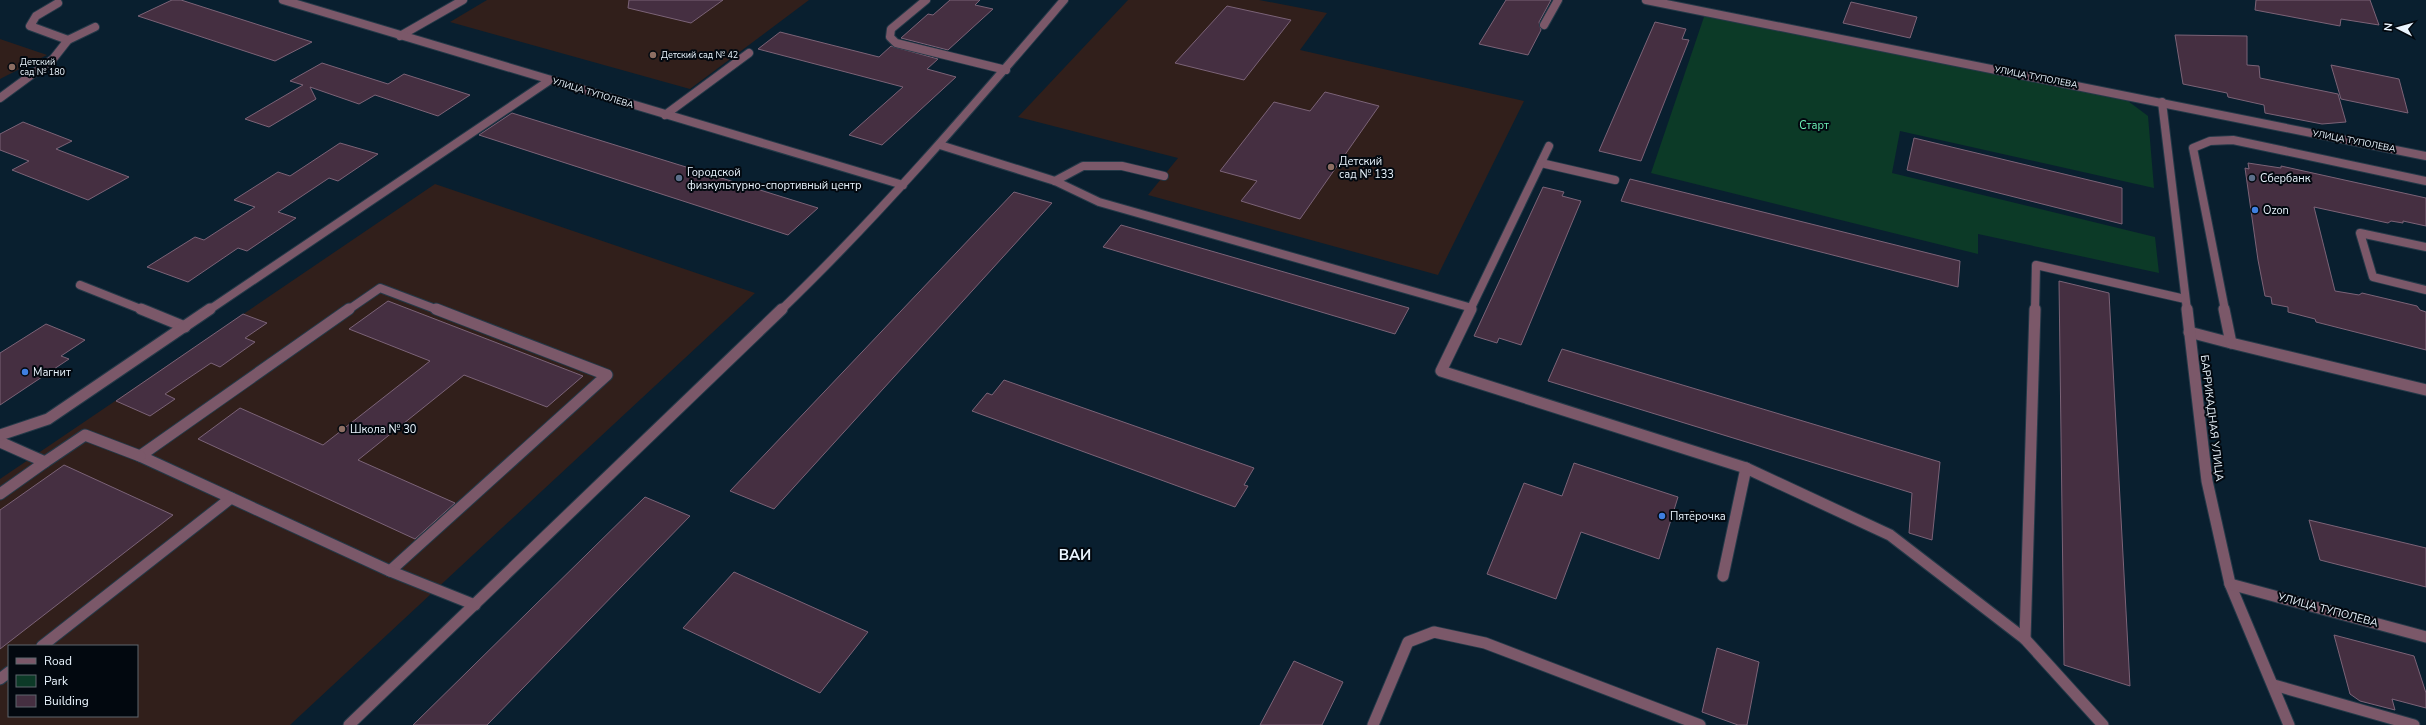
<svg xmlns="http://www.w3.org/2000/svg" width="2426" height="725" font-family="'Nunito Sans',sans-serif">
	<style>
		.education { fill: #311f1b; fill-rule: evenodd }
		.green { fill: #0c3a27 }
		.building { fill: #452f41; stroke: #7b6377 }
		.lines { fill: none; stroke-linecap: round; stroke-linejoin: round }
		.service-far1-casing { stroke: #243948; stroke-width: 10 }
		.service-casing { stroke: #243948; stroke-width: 13 }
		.minor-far1-casing { stroke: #243948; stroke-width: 10 }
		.minor-casing { stroke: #243948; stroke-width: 13 }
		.service-far1 { stroke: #7b5869; stroke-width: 8 }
		.service { stroke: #7b5869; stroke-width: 11 }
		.minor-far1 { stroke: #7b5869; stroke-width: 8 }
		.minor { stroke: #7b5869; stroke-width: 11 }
		.education-dot { fill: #8d6e63; stroke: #02080f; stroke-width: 1.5 }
		.service-dot { fill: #5c6f8a; stroke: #02080f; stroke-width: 1.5 }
		.shop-dot { fill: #3f7fe0; stroke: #02080f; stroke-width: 1.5 }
		.labels { text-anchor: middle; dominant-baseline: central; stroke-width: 4; stroke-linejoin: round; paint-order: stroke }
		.far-poi-label { font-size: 9px; fill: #eaf5fe; stroke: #02080f; text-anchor: start }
		.far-street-label { font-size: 9px; fill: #eaf5fe; stroke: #02080f }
		.park-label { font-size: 11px; fill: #6ef4b9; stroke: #02080f }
		.poi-label { font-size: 11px; fill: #eaf5fe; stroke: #02080f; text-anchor: start }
		.street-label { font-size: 11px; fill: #eaf5fe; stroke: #02080f }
		.district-label { font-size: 15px; font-weight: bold; fill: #eaf5fe; stroke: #02080f }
	</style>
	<rect width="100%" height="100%" fill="#091f2f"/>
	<g class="education">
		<polygon points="487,0 809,0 690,89 450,22"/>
		<polygon points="1128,0 1259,0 1327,13 1300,50 1524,101 1438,275 1148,195 1178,158 1018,117"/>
		<polygon points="0,39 47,55 0,79"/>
		<path d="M435 184 755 293 290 725H0V479ZM9 646H137V716H9Z"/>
	</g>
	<polygon class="green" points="1705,14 2128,101 2148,116 2154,188 1900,131 1892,173 2155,237 2159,273 1978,234 1978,254 1651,173"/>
	<g class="building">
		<polygon points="172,0 181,0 312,42 275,61 138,16"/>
		<polygon points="629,0 723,0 691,23 628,8"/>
		<polygon points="950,0 980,0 975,5 993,9 948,50 901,38 928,14 933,15"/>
		<polygon points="1506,0 1551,0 1539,22 1541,30 1528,55 1479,44"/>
		<polygon points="2256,0 2370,0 2379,25 2341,19 2340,26 2255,10"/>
		<polygon points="1851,2 1917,17 1910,38 1843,23"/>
		<polygon points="1227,6 1291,20 1244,80 1175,63"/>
		<polygon points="1655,22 1686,29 1682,39 1689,40 1641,161 1599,151"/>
		<polygon points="780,32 879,57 891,46 938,59 927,69 956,77 882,145 849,135 903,87 758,49"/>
		<polygon points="2175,35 2247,36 2247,65 2259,66 2260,78 2338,94 2346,122 2322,124 2265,113 2264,105 2228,97 2227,93 2183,84"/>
		<polygon points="322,63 388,84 404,74 470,95 438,116 375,95 359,104 310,87 316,99 269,127 245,119 303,85 290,81"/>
		<polygon points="2331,65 2399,79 2408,113 2341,99"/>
		<polygon points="1325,92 1379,106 1300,219 1241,201 1257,181 1220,171 1274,102 1310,111"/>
		<polygon points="512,113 818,208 788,235 479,135"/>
		<polygon points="23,122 72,141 56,149 129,177 88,200 12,170 29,161 0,150 0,134"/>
		<polygon points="1914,138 2122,188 2122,224 1907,170"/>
		<polygon points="340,143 378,154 338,181 329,178 278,212 296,218 247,251 238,248 188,282 147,267 195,237 204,240 255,207 234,200 278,172 290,176"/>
		<polygon points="2248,163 2281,168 2281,166 2426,198 2426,226 2403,221 2403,223 2391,221 2388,223 2314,207 2335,291 2359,295 2362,293 2417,306 2420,310 2426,312 2426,350 2316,322 2315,319 2288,312 2288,307 2272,304 2271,297 2265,296 2258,260 2245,168 2249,169"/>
		<polygon points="1630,179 1960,261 1958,287 1621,201"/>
		<polygon points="1543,187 1564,192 1562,196 1581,201 1521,345 1499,338 1497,343 1474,336"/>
		<polygon points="1014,192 1052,203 774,509 730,491"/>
		<polygon points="1121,225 1409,308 1395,334 1103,247"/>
		<polygon points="2059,281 2109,293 2130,686 2064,665"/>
		<polygon points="388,301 583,376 547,407 464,375 358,460 455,503 415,539 198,439 240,408 323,445 430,361 349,329"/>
		<polygon points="243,314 267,323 245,338 255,342 220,367 211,363 165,394 175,399 150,416 116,401"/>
		<polygon points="46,324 85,340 61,356 69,359 0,405 0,353"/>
		<polygon points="1562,349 1940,462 1932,540 1909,533 1912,493 1548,381"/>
		<polygon points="1004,380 1254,468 1244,485 1248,486 1235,507 972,411 987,393 992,395"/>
		<polygon points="1574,463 1678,497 1659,559 1581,532 1556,599 1487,574 1524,483 1562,496"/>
		<polygon points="64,465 173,515 0,649 0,510"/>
		<polygon points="645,497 690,516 487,725 413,725"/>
		<polygon points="2309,520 2426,548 2426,587 2320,560"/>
		<polygon points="734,572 868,632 820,693 683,628"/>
		<polygon points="2334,635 2414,656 2426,693 2426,708 2392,699 2395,710 2360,701 2350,694"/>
		<polygon points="1717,648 1759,662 1747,725 1738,725 1702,712"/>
		<polygon points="1294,661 1343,682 1322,725 1260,725"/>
	</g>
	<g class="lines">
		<g class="service-far1-casing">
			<g id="service-far1">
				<polyline points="926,0 891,29 890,37 896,43 1006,70"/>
				<polyline points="58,3 36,16 30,26 68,40 95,27"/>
				<polyline points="1544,25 1558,0"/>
				<polyline points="400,36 463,0"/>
				<polyline points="0,98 53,59 68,40"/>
				<polyline points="665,115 749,53"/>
				<polyline points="940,145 1055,181 1099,202 1472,308"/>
				<polyline points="1541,163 1615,180"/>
				<polyline points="1055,181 1083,166 1122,166 1164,176"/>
				<polyline points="2426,247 2360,233 2373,277 2426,290"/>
				<polyline points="80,285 143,310"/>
				<polyline points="348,310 380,288 438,310"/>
				<polyline points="1470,310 1549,146"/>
				<polyline points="2035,310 2036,265 2185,299"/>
				<polyline points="2225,310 2193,148 2210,141 2233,140 2426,181"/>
			</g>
		</g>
		<g class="service-casing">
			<g id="service">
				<polyline points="141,309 185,327"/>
				<polyline points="349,309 140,456 390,571 607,375 436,309"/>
				<polyline points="1471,309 1441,371 1746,468 1890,535 2025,639 2103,725"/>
				<polyline points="2189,332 2231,343 2224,309"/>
				<polyline points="2231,343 2426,390"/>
				<polyline points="0,442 45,462 85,435 140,456"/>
				<polyline points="0,494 45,462"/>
				<polyline points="390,571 475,605"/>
				<polyline points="1723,576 1746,468"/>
				<polyline points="2025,639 2035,309"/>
				<polyline points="42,646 231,498"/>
				<polyline points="0,679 9,672"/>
				<polyline points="2274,685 2414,725"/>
				<polyline points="1373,725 1408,642 1434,632 1485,643 1700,725"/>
			</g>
		</g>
		<g class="minor-far1-casing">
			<g id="minor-far1">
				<polyline points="283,0 903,185"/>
				<polyline points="1646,0 2426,156"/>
				<polyline points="2162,102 2187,310"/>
				<polyline points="209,310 550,80"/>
				<path d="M781 310C882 213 973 106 1064 0"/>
			</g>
		</g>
		<g class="minor-casing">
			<g id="minor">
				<polyline points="2187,309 2207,481 2230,584 2289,725"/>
				<polyline points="0,435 48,419 210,309"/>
				<polyline points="2230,584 2426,637"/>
				<polyline points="349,725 782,309"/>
			</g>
		</g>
		<use href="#service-far1" class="service-far1"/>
		<use href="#service" class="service"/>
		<use href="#minor-far1" class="minor-far1"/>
		<use href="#minor" class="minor"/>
	</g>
	<g class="education-dot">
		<circle cx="653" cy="55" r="4"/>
		<circle cx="12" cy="67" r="4"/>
		<circle cx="1331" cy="167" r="4"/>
		<circle cx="342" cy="429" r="4"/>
	</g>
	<g class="service-dot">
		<circle cx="679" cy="178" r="4"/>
		<circle cx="2252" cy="178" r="4"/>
	</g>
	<g class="shop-dot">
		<circle cx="2255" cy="210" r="4"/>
		<circle cx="25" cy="372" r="4"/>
		<circle cx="1662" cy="516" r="4"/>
	</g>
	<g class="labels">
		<g class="far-poi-label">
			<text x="661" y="55">Детский сад № 42</text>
			<text x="20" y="62">Детский<tspan x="20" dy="10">сад № 180</tspan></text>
		</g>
		<g class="far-street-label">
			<text transform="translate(2036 77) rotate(11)">УЛИЦА ТУПОЛЕВА</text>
			<text transform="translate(593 93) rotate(17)">УЛИЦА ТУПОЛЕВА</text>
			<text transform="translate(2354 141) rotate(11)">УЛИЦА ТУПОЛЕВА</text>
		</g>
		<g class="park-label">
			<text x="1814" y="125">Старт</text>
		</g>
		<g class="poi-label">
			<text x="1339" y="161">Детский<tspan x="1339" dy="13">сад № 133</tspan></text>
			<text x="687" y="172">Городской<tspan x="687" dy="13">физкультурно-спортивный центр</tspan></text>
			<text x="2260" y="178">Сбербанк</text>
			<text x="2263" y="210">Ozon</text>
			<text x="33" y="372">Магнит</text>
			<text x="350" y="429">Школа № 30</text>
			<text x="1670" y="516">Пятёрочка</text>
		</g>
		<g class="street-label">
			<text transform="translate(2212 418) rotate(83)">БАРРИКАДНАЯ УЛИЦА</text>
			<text transform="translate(2328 610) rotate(15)">УЛИЦА ТУПОЛЕВА</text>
		</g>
		<g class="district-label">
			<text x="1075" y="555">ВАИ</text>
		</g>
	</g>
	<rect x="8" y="645" width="130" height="72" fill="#02080f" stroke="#5f676f"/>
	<rect x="16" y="658" width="20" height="6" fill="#7b5869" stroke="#5f676f"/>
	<text x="44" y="665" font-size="12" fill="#eaf5fe">Road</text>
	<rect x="16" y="675" width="20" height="12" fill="#0c3a27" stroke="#5f676f"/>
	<text x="44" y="685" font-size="12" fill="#eaf5fe">Park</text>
	<rect x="16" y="695" width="20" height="12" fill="#452f41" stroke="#5f676f"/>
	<text x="44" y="705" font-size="12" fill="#eaf5fe">Building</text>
	<g transform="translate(2398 28) rotate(276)" stroke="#02080f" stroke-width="3" paint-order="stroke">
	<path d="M0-3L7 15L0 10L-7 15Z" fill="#eaf5fe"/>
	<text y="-6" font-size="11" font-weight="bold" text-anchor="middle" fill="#eaf5fe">N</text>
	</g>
</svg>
